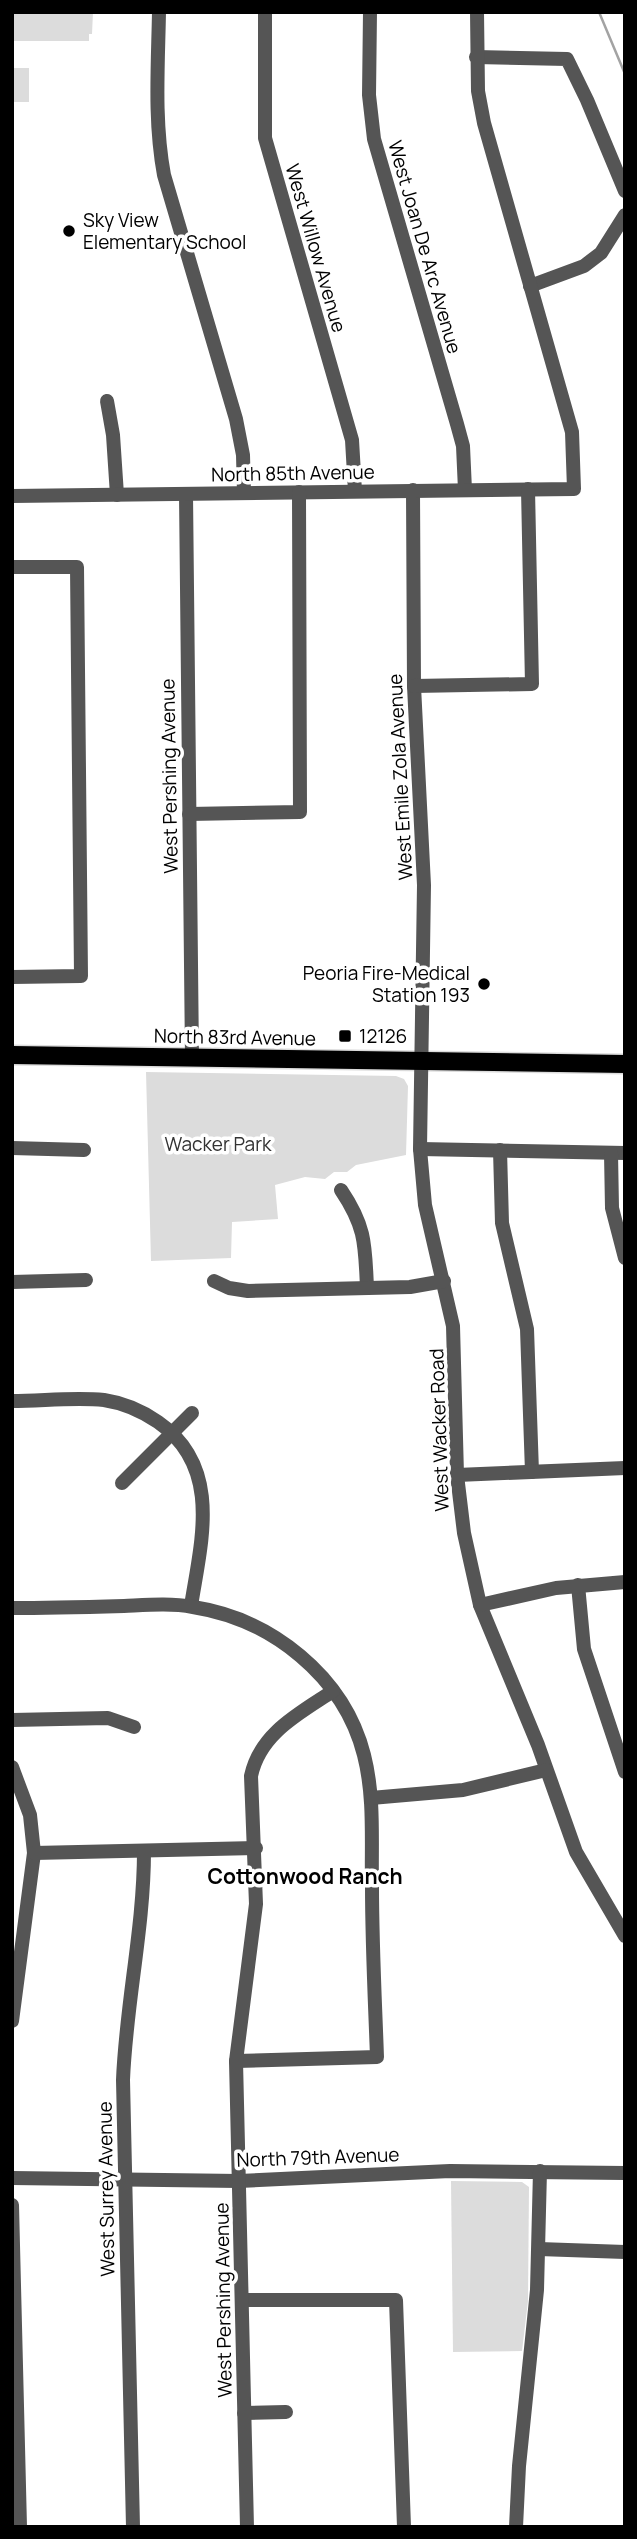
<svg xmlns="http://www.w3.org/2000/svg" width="637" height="2539" font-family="Manrope,sans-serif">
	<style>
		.park { fill: #dcdcdc }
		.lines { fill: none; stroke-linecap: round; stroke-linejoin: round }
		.stream { stroke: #a3a3a3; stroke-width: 2.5 }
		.major-casing { stroke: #dbdbdb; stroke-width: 21 }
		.minor { stroke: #555; stroke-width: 14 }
		.major { stroke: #000; stroke-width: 18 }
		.poi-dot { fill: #000; stroke: #fff; stroke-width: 2.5 }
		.labels { text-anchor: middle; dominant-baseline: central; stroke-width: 7; stroke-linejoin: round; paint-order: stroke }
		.poi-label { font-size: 19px; fill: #000; stroke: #fff; text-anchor: start }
		.street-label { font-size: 19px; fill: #000; stroke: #fff }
		.park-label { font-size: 19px; fill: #333; stroke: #fff }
		.neighbourhood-label { font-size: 21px; font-weight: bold; fill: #000; stroke: #fff }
	</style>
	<rect width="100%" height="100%" fill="#fff"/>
	<g class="park">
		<polygon points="12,12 93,12 92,34 89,34 89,41 12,41"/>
		<rect x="12" y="68" width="17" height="34"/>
		<polygon points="146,1072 396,1076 404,1079 408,1086 406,1155 356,1165 347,1172 334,1172 325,1179 305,1177 275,1185 278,1219 232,1222 231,1258 151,1261"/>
		<polygon points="451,2181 522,2182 529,2187 528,2301 522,2351 453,2352"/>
	</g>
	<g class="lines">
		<polyline class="stream" points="599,12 625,74"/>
		<g class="major-casing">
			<polyline id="major" points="12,1055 625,1064"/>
		</g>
		<g class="minor">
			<path d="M159 12C158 67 154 121 164 175L236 419 243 455 244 493"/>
			<polyline points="265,12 265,138 352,440 355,491"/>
			<polyline points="370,12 369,95 374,139 457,424 463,446 465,490"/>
			<polyline points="476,57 567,59 587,100 625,191"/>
			<polyline points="530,286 584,266 601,253 625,215"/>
			<polyline points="107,401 113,435 117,495"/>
			<polyline points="413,490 414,686 424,885 420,1149 425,1205 453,1326 457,1475 464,1533 480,1605 538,1745 576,1852 625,1936"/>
			<polyline points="186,494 192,1058"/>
			<polyline points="12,496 574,489 572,432 484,123 478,91 477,12"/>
			<polyline points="12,567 77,567 81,976 12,977"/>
			<polyline points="414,686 532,684 528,489"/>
			<polyline points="189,814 300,812 299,492"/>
			<polyline points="12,1148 84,1150"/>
			<polyline points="420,1149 625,1153"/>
			<polyline points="500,1150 502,1223 527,1329 532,1472"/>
			<polyline points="611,1153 612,1208 625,1258"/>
			<path d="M341 1190C366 1227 365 1245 367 1288"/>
			<polyline points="214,1281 229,1288 248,1291 410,1287 444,1281"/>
			<polyline points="12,1282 86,1280"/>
			<path d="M12 1401C42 1401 74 1397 104 1400 124 1403 142 1411 158 1422 223 1467 201 1542 191 1606"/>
			<polyline points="457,1475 625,1468"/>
			<polyline points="122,1483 192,1413"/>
			<polyline points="578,1585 584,1649 625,1772"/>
			<polyline points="480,1605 556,1588 625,1582"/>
			<path d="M12 1608C49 1608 87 1607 124 1606 147 1605 170 1603 193 1607 271 1619 344 1676 364 1755 375 1798 371 1843 372 1887 372 1944 375 2001 377 2057L236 2061"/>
			<polyline points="12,1720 108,1718 134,1727"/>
			<polyline points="12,1767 30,1815 34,1853 12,2021"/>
			<polyline points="371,1798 463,1790 546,1770"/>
			<polyline points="34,1853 256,1848"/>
			<polyline points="12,2178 239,2181 450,2171 625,2173"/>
			<polyline points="12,2205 20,2527"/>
			<polyline points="539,2249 625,2252"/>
			<polyline points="242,2300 396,2300 404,2527"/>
			<polyline points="244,2413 286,2412"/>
			<path d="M133 2527 123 2080C126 2003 144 1928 144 1851"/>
			<path d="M247 2527 236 2061 256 1904 251 1776C260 1733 300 1713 333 1691"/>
			<polyline points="516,2527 519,2466 537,2290 540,2171"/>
		</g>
		<use href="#major" class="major"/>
	</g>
	<g class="poi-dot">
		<circle cx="69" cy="231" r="7"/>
		<circle cx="484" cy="984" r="7"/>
		<rect x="338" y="1029" width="14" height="14" rx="3.5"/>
	</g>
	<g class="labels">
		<g class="poi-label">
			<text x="83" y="220">Sky View<tspan x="83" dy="22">Elementary School</tspan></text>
			<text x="470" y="973" text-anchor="end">Peoria Fire-Medical<tspan x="470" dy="22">Station 193</tspan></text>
			<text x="359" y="1036">12126</text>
		</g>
		<g class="street-label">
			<text transform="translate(425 247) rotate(74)">West Joan De Arc Avenue</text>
			<text transform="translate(316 248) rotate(74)">West Willow Avenue</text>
			<text transform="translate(293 473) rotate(-1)">North 85th Avenue</text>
			<text transform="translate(169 776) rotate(-91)">West Pershing Avenue</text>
			<text transform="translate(400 777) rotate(-93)">West Emile Zola Avenue</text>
			<text transform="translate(235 1037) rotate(1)">North 83rd Avenue</text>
			<text transform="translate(439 1430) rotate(-92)">West Wacker Road</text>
			<text transform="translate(318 2157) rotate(-2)">North 79th Avenue</text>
			<text transform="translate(106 2189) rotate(-91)">West Surrey Avenue</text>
			<text transform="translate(223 2300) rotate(-91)">West Pershing Avenue</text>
		</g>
		<g class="park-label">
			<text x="218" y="1144">Wacker Park</text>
		</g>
		<g class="neighbourhood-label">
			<text x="305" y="1876">Cottonwood Ranch</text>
		</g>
	</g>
	<rect width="637" height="2539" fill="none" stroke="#000000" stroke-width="28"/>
</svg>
